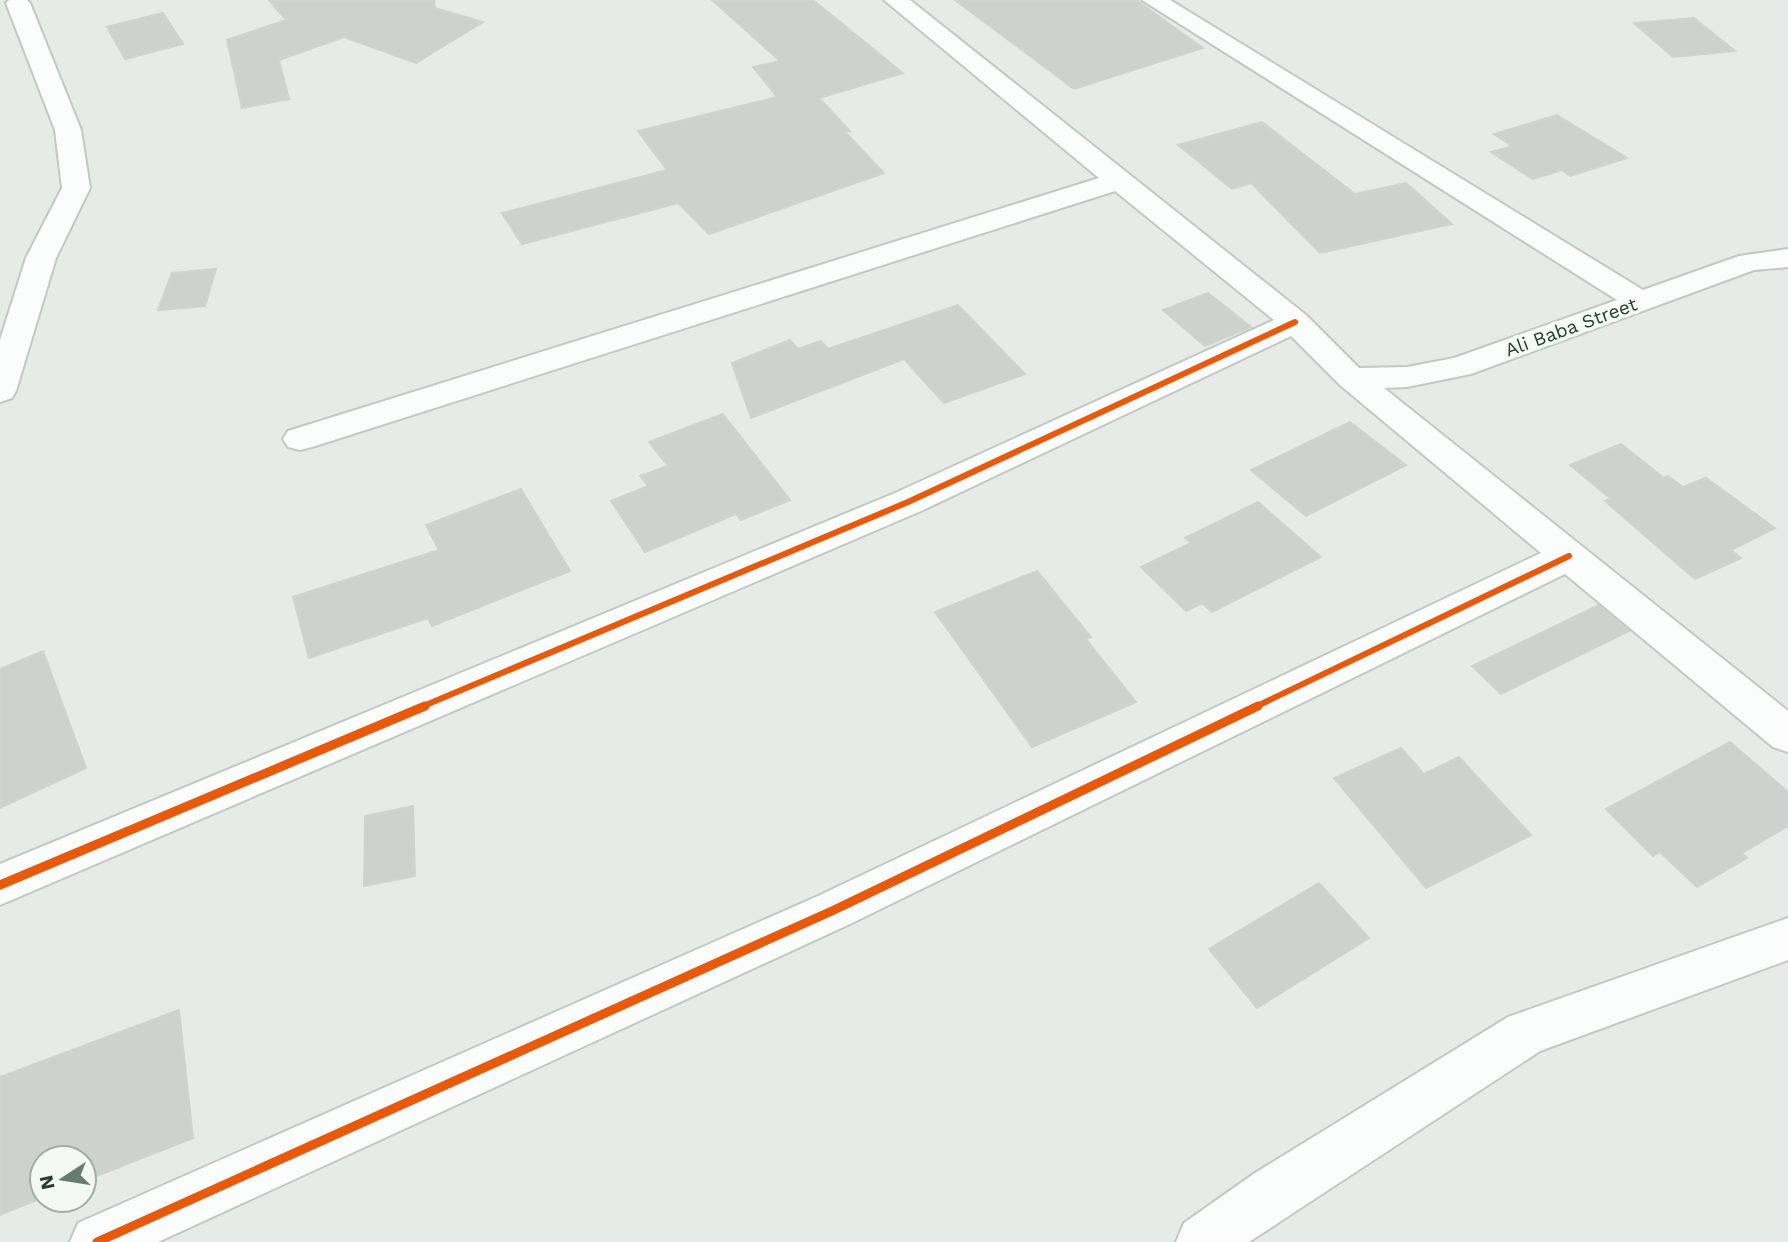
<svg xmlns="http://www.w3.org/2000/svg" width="1788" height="1242" font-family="'Work Sans',sans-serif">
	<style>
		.building { fill: #cdd2cf; stroke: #ced4d1; stroke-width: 2 }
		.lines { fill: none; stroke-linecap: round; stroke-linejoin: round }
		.minor-casing { stroke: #c3c8c5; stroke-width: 4 }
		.minor { fill: #fbfcfc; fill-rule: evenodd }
		.cycleway-far1-casing { stroke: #f4f9f6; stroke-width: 10 }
		.cycleway-casing { stroke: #f4f9f6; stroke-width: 13 }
		.cycleway-far1 { stroke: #e8590c; stroke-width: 6 }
		.cycleway { stroke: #e8590c; stroke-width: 9 }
		.labels { text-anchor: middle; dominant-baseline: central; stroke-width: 7; stroke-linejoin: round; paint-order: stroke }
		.street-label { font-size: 19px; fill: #243e34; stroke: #f4f9f6 }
	</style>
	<rect width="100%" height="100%" fill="#e6ebe8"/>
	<g class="building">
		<polygon points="269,0 434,0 435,8 483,22 416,63 344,37 279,60 289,99 242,108 227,40 286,20"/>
		<polygon points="712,0 813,0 903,73 819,98 850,131 845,132 884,173 709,234 678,203 522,244 502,213 667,170 638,131 777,97 753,67 780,61"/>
		<polygon points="955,0 1136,0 1203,48 1074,89"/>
		<polygon points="163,13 183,44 125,59 107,27"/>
		<polygon points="1694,18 1735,51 1673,57 1634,23"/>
		<polygon points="1557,115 1627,158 1570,176 1562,170 1533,179 1491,152 1512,146 1494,134"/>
		<polygon points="1262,122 1355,194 1406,183 1452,224 1320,253 1251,183 1232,189 1178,145"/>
		<polygon points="216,269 205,306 158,310 172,273"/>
		<polygon points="1208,293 1251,327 1205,346 1163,310"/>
		<polygon points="958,305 1025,374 944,403 904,359 751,418 732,363 790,340 798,349 821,341 828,349"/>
		<polygon points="723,414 790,500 741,520 736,514 645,552 611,501 648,486 640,476 668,466 649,442"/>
		<polygon points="1350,422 1406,465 1306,516 1251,470"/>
		<polygon points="1621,444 1664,478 1668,476 1683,487 1706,478 1775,528 1731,550 1741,558 1695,579 1605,501 1611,499 1570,465"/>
		<polygon points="521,489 570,571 432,626 428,618 309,658 293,597 439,550 426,525"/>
		<polygon points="1258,502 1321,557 1212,612 1202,603 1186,611 1141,567 1191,543 1185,538"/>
		<polygon points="1037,571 1091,637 1086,639 1136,702 1032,747 935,612"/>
		<polygon points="1599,605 1629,631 1501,694 1472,666"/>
		<polygon points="43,651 86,768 0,808 0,669"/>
		<polygon points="1730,742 1788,792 1788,826 1742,853 1747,858 1697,887 1660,852 1653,856 1606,809"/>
		<polygon points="1401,748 1424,774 1459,757 1531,835 1426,888 1334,778"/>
		<polygon points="413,806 415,876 364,886 365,816"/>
		<polygon points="1319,883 1369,938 1257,1008 1209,949"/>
		<polygon points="179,1010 193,1138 84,1181 84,1158 42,1158 42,1198 0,1215 0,1077"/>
	</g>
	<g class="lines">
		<g class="minor-casing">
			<g id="minor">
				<polygon points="9,0 27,0 30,3 81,130 90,188 56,258 16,391 12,398 0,402 0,340 26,258 62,188 55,130 6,3"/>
				<polygon points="884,0 910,0 1306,315 1359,368 1407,367 1454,358 1617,300 1142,0 1170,0 1643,290 1739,256 1788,249 1788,267 1754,270 1471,374 1407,387 1384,388 1788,711 1788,752 1773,747 1565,574 850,924 158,1242 70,1242 78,1223 818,896 1541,553 1340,385 1291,336 921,511 0,905 0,864 895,493 1274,320 1115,191 312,447 300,450 288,447 283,439 288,431 1099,178"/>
				<polygon points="1788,918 1788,960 1540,1051 1249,1242 1176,1242 1184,1223 1255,1173 1508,1017"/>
			</g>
		</g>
		<use href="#minor" class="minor"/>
		<g class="cycleway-far1-casing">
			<g id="cycleway-far1">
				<polyline points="421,707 908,502 1295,322"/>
				<polyline points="1255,707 1569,556"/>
			</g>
		</g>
		<g class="cycleway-casing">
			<g id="cycleway">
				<polyline points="0,885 425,706"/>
				<polyline points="97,1242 834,910 1258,706"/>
			</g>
		</g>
		<use href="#cycleway-far1" class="cycleway-far1"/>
		<use href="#cycleway" class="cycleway"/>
	</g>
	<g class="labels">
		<g class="street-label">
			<text transform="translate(1571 327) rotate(-20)">Ali Baba Street</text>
		</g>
	</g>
	<g transform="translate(63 1179) rotate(258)"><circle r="33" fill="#f4f9f6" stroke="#a1aea8" stroke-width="2"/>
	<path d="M0-5L12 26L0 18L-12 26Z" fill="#687b73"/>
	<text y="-10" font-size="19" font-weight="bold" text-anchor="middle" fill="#243e34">N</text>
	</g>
</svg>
